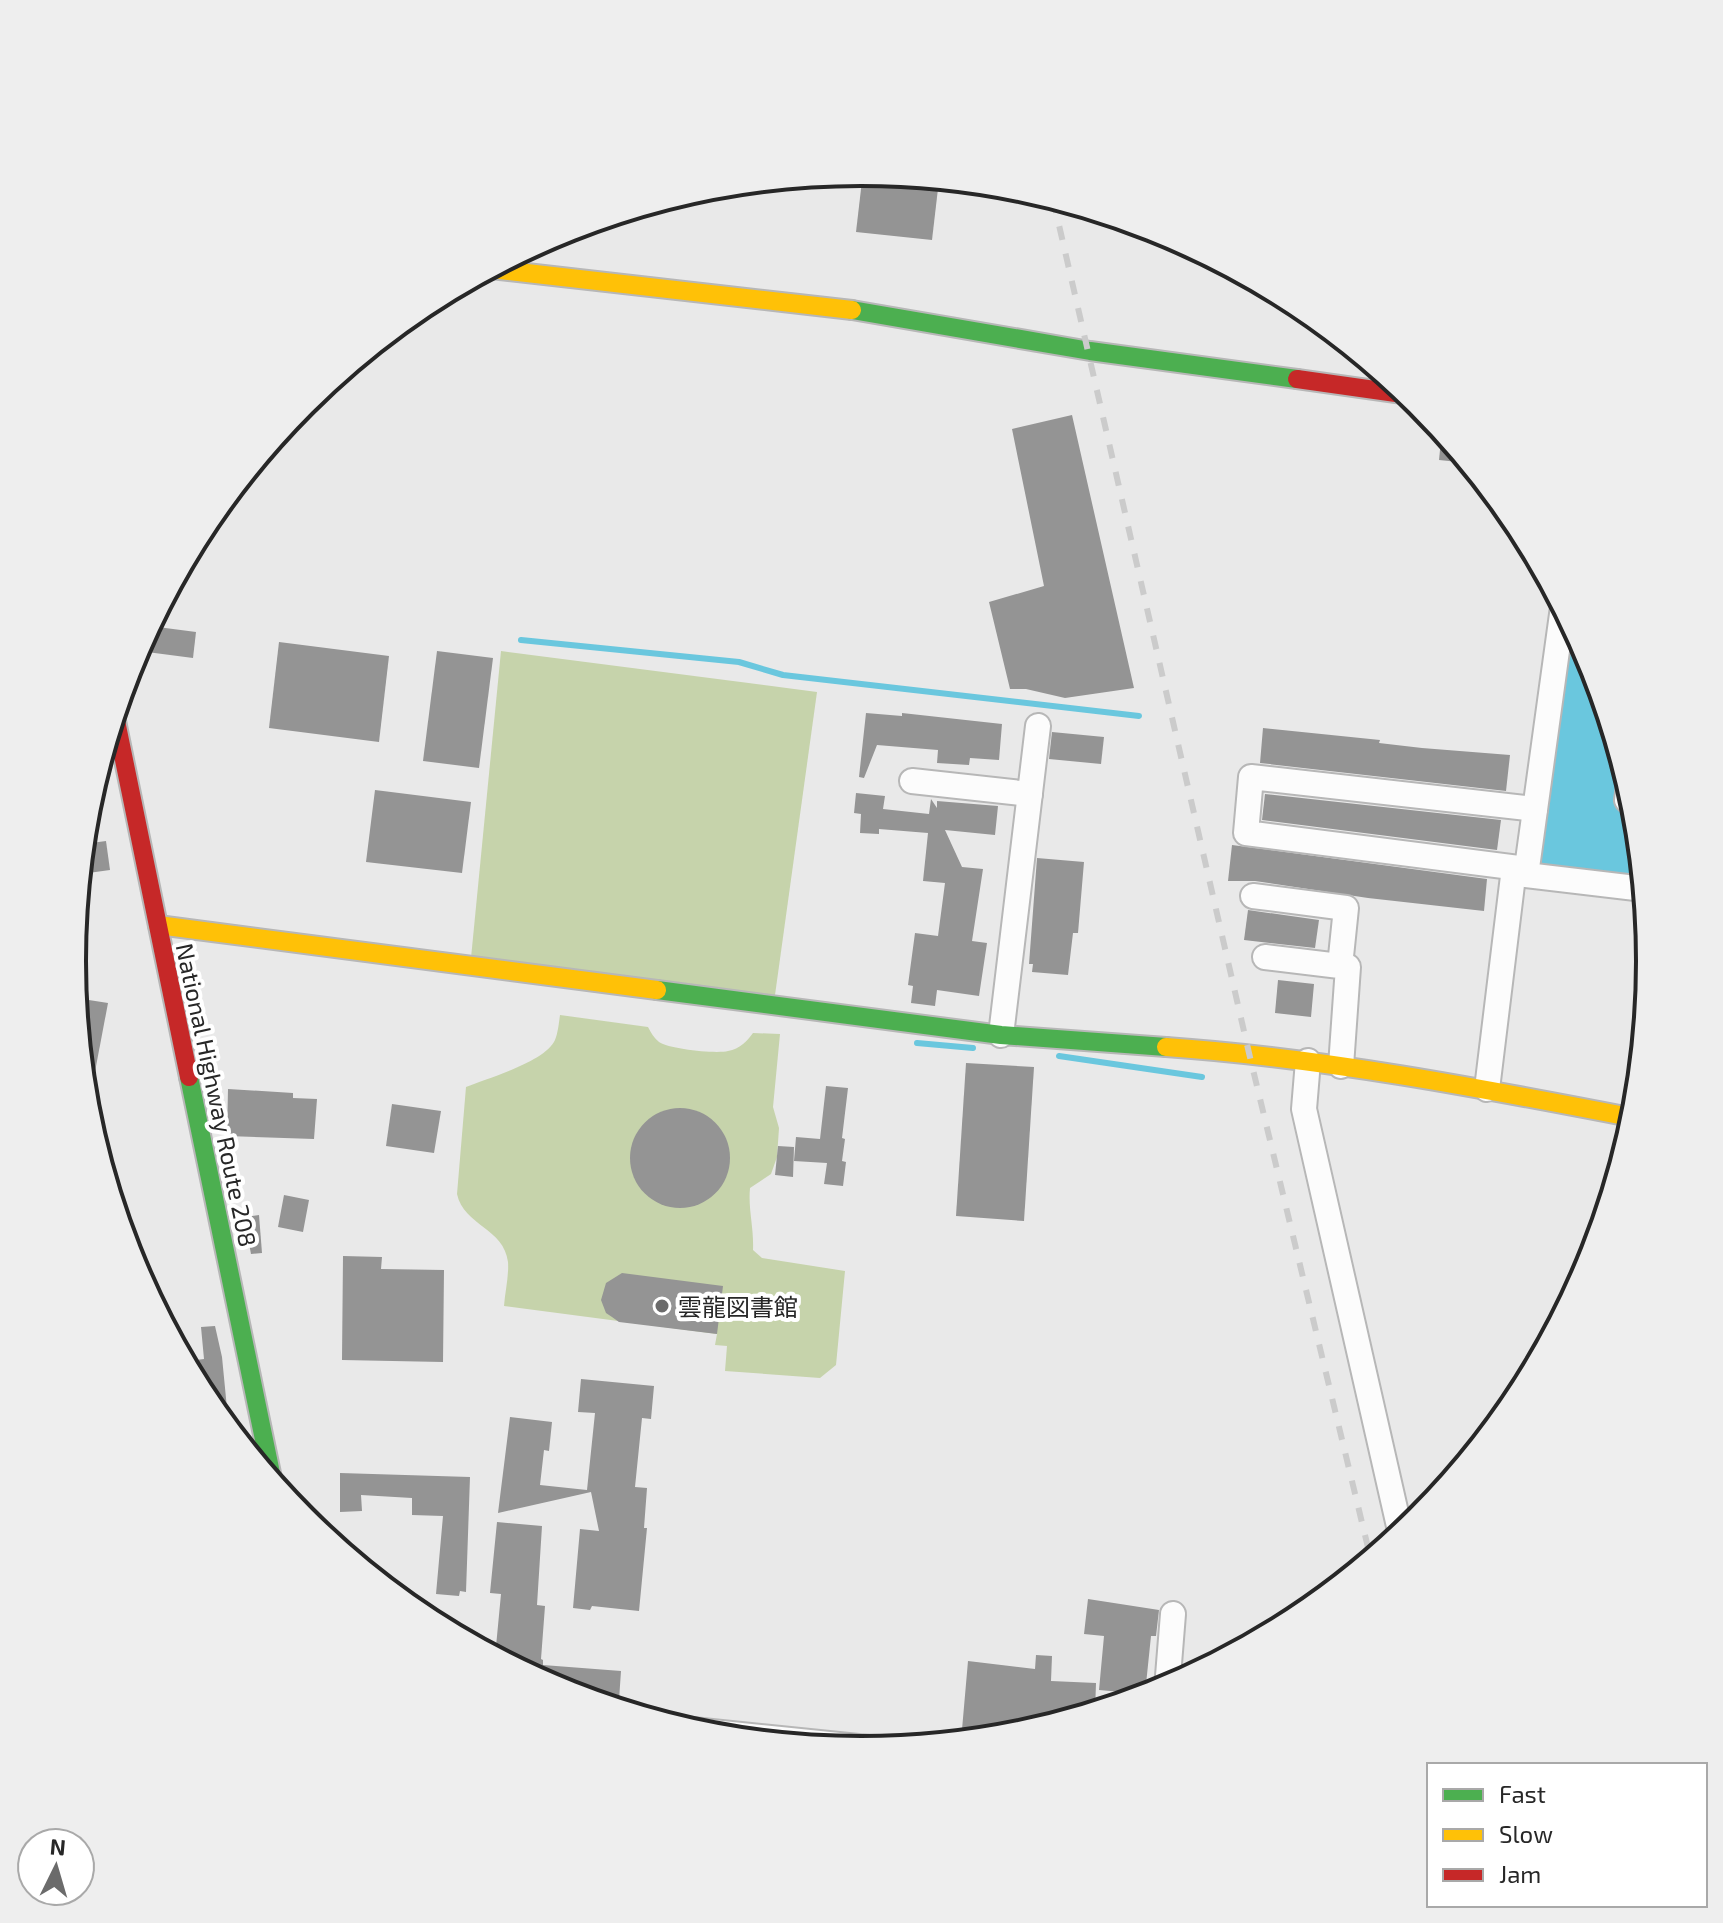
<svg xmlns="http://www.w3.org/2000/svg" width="1723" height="1923" font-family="'Exo 2','Noto Sans JP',sans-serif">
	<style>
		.green { fill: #c6d3ab }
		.water { fill: #6ac7de }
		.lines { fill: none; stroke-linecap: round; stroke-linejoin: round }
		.stream { stroke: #6ac7de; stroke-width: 6 }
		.building { fill: #949494 }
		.street-casing { stroke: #b7b7b7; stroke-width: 28 }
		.fast-casing { stroke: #b7b7b7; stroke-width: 22 }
		.slow-casing { stroke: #b7b7b7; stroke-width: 22 }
		.jam-casing { stroke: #b7b7b7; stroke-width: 22 }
		.street { stroke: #fcfcfc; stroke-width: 24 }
		.fast { stroke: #4caf50; stroke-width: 18 }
		.slow { stroke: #ffc107; stroke-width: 18 }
		.jam { stroke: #c62828; stroke-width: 18 }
		.rail { stroke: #cbcbcb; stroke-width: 6; stroke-dasharray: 14 14; stroke-linecap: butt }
		.poi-dot { fill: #6b6b6b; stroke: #fff; stroke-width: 3 }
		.labels { text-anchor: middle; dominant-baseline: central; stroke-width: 8; stroke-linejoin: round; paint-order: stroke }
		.street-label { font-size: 24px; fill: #272727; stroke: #fff }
		.poi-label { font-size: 24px; fill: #272727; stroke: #fff; text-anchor: start }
		.rim { fill: none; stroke: #272727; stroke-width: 4 }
	</style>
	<rect width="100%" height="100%" fill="#e9e9e9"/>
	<g class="green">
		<polygon points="501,651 817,692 775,995 471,958"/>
		<path d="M560 1015 648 1027C651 1033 654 1038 659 1042 669 1049 716 1054 728 1051 740 1049 747 1041 753 1033L780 1034 773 1107 779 1128 777 1157 771 1174 750 1188C748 1210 754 1227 753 1250L762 1258 845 1271 836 1365 820 1378 725 1371 727 1346 715 1345 717 1334 504 1306C505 1292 509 1276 508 1262 504 1228 464 1226 457 1194L466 1087C488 1078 545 1062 555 1040 558 1033 559 1022 560 1015Z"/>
	</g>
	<polygon class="water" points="1573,626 1591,660 1624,769 1619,809 1636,811 1643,881 1540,868"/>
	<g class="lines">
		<g class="stream">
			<polyline points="521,640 739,662 783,675 1139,716"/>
			<polyline points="917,1043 973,1048"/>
			<polyline points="1059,1056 1202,1077"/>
		</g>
	</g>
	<g class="building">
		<polygon points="863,172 939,180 932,240 856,232"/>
		<polygon points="1072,415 1134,688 1065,698 1026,689 1010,689 989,602 1044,586 1012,429"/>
		<polygon points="1442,430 1457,449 1468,463 1439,460"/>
		<polygon points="150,626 196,632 193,658 147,652"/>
		<polygon points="279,642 389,656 379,742 269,728"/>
		<polygon points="437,651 493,658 479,768 423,761"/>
		<polygon points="866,713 902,716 902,713 1002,724 999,760 970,758 969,765 937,763 938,750 877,745 864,778 859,777"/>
		<polygon points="1263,728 1380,740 1379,743 1422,748 1510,755 1506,791 1260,763"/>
		<polygon points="1052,732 1104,737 1101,764 1049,759"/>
		<polygon points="375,790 471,802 462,873 366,862"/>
		<polygon points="856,793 885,796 883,809 929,814 931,799 937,808 937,801 998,806 995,835 945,830 962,867 983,869 972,941 987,943 979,996 937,990 935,1006 911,1003 913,986 908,985 915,933 938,936 945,883 923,881 928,833 879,829 879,834 860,833 861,814 854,813"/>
		<polygon points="1265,794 1501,820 1497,850 1262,820"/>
		<polygon points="106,841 110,870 81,874 84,844"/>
		<polygon points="1232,845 1487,879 1484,911 1368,898 1255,881 1228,881"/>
		<polygon points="1037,858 1084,862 1078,933 1073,933 1068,975 1032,972 1033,964 1029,964"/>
		<polygon points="1248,910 1319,920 1315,948 1244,940"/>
		<polygon points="1278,980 1314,984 1311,1017 1275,1013"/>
		<polygon points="76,998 108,1003 90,1098 85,1097"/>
		<polygon points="966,1063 1034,1067 1024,1221 956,1216"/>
		<polygon points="826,1086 848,1088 842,1138 845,1139 842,1161 846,1162 843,1186 824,1184 827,1163 794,1161 796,1137 820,1139"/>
		<polygon points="228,1089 293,1093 293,1098 317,1099 314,1139 227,1136"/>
		<polygon points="392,1104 441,1111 434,1153 386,1146"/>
		<circle cx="680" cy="1158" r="50"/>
		<polygon points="778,1146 794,1147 793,1177 775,1175"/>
		<polygon points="284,1195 309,1200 303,1232 278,1227"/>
		<polygon points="259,1215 262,1253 251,1254 244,1217"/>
		<polygon points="343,1256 382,1257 381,1269 444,1270 443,1362 342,1360"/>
		<polygon points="622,1273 723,1286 717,1334 619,1322 612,1317 606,1313 601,1300 606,1283"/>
		<polygon points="215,1326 222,1357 229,1429 199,1389 196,1360 204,1359 201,1327"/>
		<polygon points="581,1379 654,1386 651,1419 642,1418 635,1487 647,1488 644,1528 647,1528 639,1611 592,1606 590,1610 573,1608 580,1529 599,1531 591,1492 498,1513 510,1417 552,1422 549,1451 544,1450 540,1485 587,1490 595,1413 578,1412"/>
		<polygon points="340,1473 470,1477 466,1592 460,1591 459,1596 436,1594 443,1516 412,1515 412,1498 361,1495 362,1511 340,1512"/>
		<polygon points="497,1522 542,1526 537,1605 545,1606 541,1659 543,1660 543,1665 621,1671 619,1700 578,1696 578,1689 554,1688 495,1657 501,1594 490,1593"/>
		<polygon points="1088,1599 1159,1610 1156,1636 1151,1636 1145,1694 1099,1690 1104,1636 1084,1634"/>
		<polygon points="1036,1655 1052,1656 1051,1681 1096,1683 1095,1712 1068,1720 1045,1719 1044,1727 1015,1736 961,1741 968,1661 1035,1669"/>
	</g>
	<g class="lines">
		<g class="street-casing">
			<g id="street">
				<polyline points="1563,607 1526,875 1644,889"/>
				<polyline points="912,781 1030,794"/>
				<polyline points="1629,786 1627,800 1634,801"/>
				<polyline points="1527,869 1246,833 1251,777 1535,809"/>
				<polyline points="1253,896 1346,908 1340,966"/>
				<polyline points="1265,957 1348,967 1341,1066"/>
				<polyline points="1001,1035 1038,726"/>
				<polyline points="1308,1061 1304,1109 1401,1535"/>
				<polyline points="1487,1089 1514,868"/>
				<polyline points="1173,1614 1168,1676 1187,1679"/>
				<polyline points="683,1729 878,1749"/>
			</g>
		</g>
		<g class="fast-casing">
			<g id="fast">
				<polyline points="852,310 1090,351 1297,379"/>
				<polyline points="657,990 1001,1035 1166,1047"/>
				<polyline points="189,1077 273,1483"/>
			</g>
		</g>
		<g class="slow-casing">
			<g id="slow">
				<polyline points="491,269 852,310"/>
				<polyline points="158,925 657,990"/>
				<path d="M1166 1047C1324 1058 1480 1088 1635 1118"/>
			</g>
		</g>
		<g class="jam-casing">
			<g id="jam">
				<polyline points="1297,379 1410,395"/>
				<polyline points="115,716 189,1077"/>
			</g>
		</g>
		<use href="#street" class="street"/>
		<use href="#fast" class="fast"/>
		<use href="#slow" class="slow"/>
		<use href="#jam" class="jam"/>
		<polyline class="rail" points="1053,199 1249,1053 1371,1560"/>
	</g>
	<circle class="poi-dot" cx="662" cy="1306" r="8"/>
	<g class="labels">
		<g class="street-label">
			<text transform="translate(217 1095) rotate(78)">National Highway Route 208</text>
		</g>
		<g class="poi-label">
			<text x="678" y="1306">雲龍図書館</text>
		</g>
	</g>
	<path d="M0 0H1723V1923H0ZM86 961a775 775 0 1 1 1550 0a775 775 0 1 1-1550 0Z" fill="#eee" fill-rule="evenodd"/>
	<path class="rim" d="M86 961a775 775 0 1 1 1550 0a775 775 0 1 1-1550 0Z"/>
	<rect x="1427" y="1763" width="280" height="144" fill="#ffffff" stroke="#a9a9a9" stroke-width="2"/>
	<rect x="1443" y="1789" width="40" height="12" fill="#4caf50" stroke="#a9a9a9" stroke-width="2"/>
	<text x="1499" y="1803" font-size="24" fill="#272727">Fast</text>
	<rect x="1443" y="1829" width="40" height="12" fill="#ffc107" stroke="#a9a9a9" stroke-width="2"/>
	<text x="1499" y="1843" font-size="24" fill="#272727">Slow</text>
	<rect x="1443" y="1869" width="40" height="12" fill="#c62828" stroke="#a9a9a9" stroke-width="2"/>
	<text x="1499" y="1883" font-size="24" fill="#272727">Jam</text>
	<g transform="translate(56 1867) rotate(5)"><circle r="38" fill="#ffffff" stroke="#a9a9a9" stroke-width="2"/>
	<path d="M0-6L14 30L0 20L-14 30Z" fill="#6b6b6b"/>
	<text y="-12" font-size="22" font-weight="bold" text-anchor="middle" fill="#272727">N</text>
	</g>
</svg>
